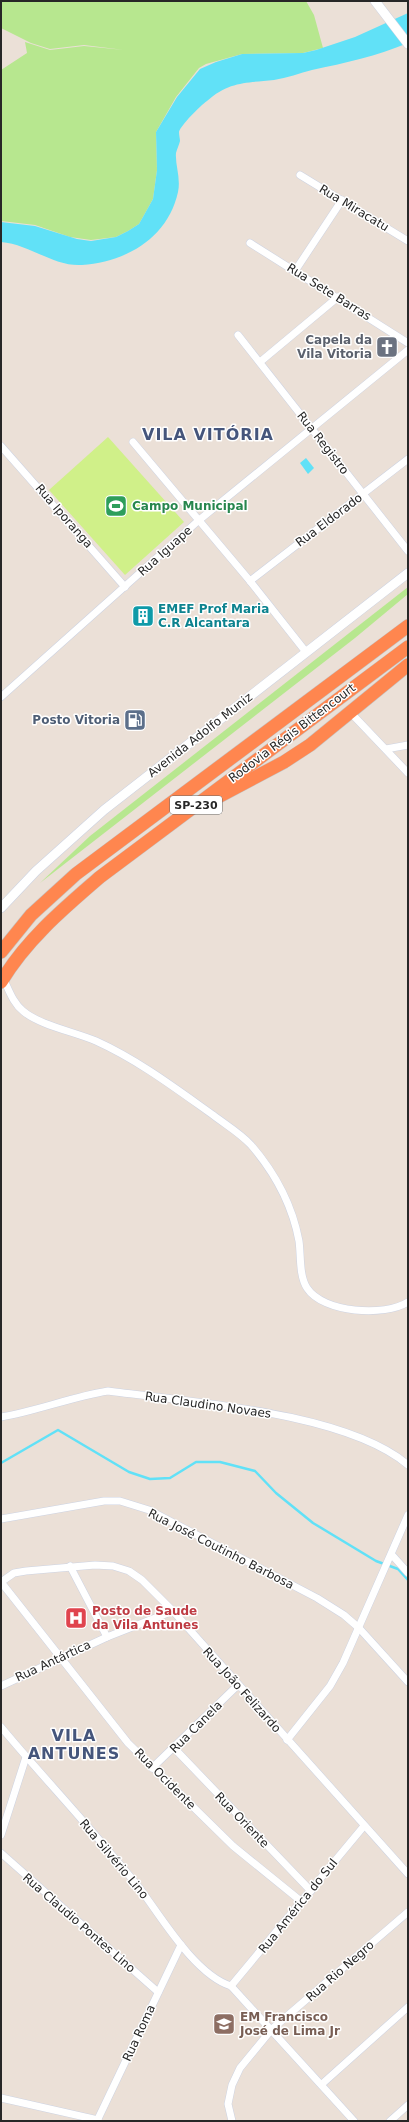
<svg xmlns="http://www.w3.org/2000/svg" width="409" height="2122" font-family="'DejaVu Sans',sans-serif">
	<style>
		.green { fill: #b7e78f }
		.pitch { fill: #d0f089 }
		.water { fill: #61e1f7 }
		.lines { fill: none; stroke-linecap: round; stroke-linejoin: round }
		.stream { stroke: #61e1f7; stroke-width: 2.5 }
		.minor-casing { stroke: #cdd3e2; stroke-width: 8 }
		.tertiary-casing { stroke: #cdd3e2; stroke-width: 10 }
		.motorway-casing { stroke: #c3c3c3; stroke-width: 14 }
		.minor { stroke: #fff; stroke-width: 7 }
		.tertiary { stroke: #fff; stroke-width: 9 }
		.motorway { stroke: #ff864f; stroke-width: 13 }
		.labels { text-anchor: middle; dominant-baseline: central; stroke-width: 3; stroke-linejoin: round; paint-order: stroke }
		.shield { fill: #fff; stroke: #686868; stroke-width: 1 }
		.shield-label { font-size: 11px; font-weight: bold; fill: #272727 }
		.street-label { font-size: 12px; fill: #272727; stroke: #fff }
		.worship-label { font-size: 12px; font-weight: bold; fill: #5b616d; stroke: #fff; text-anchor: end }
		.leisure-label { font-size: 12px; font-weight: bold; fill: #27864d; stroke: #fff; text-anchor: start }
		.culture-label { font-size: 12px; font-weight: bold; fill: #0d838f; stroke: #fff; text-anchor: start }
		.service-label { font-size: 12px; font-weight: bold; fill: #4e5e75; stroke: #fff; text-anchor: end }
		.health-label { font-size: 12px; font-weight: bold; fill: #be3a42; stroke: #fff; text-anchor: start }
		.education-label { font-size: 12px; font-weight: bold; fill: #785e54; stroke: #fff; text-anchor: start }
		.district-label { font-size: 16px; font-weight: bold; letter-spacing: 1px; fill: #45557b; stroke: #fff }
	</style>
	<rect width="100%" height="100%" fill="#ebe0d7"/>
	<g class="green">
		<polygon points="1,1 306,1 314,15 323,48 303,53 242,54 206,64 199,68 176,97 156,132 157,170 153,199 139,224 128,231 116,237 91,240 70,237 35,225 1,221 1,70 27,53 25,42 50,50 84,46 124,50 84,45 50,49 31,43 1,28"/>
		<polygon points="408,587 408,594 355,638 40,883 90,836"/>
	</g>
	<polygon class="pitch" points="108,437 184,522 125,575 49,490"/>
	<g class="water">
		<path d="M408 13V43C377 56 345 63 312 70 300 73 287 78 274 80 247 83 229 81 207 101 200 106 181 125 179 132 179 135 180 139 180 141 179 145 177 149 176 153 175 165 181 178 178 192 168 238 126 262 82 265 54 267 29 244 1 242V222L35 226 77 239 91 241 116 237 128 231 139 224 153 199 157 170 156 132 177 97 200 69 216 62 242 54 303 53 316 50 355 37Z"/>
		<polygon points="306,458 314,468 308,474 300,463"/>
	</g>
	<g class="lines">
		<polyline class="stream" points="1,1463 58,1430 129,1472 150,1479 170,1478 196,1462 220,1462 255,1471 276,1493 313,1523 376,1561 398,1569 408,1580"/>
		<g class="minor-casing">
			<g id="minor">
				<polyline points="300,175 408,241"/>
				<polyline points="250,243 408,343"/>
				<polyline points="295,271 342,200"/>
				<polyline points="238,335 408,551"/>
				<polyline points="260,362 338,297"/>
				<polyline points="133,442 250,581 306,652"/>
				<polyline points="1,446 125,587"/>
				<polyline points="250,581 408,459"/>
				<polyline points="1,697 198,521 408,350"/>
				<polyline points="350,712 408,773"/>
				<polyline points="386,749 408,745"/>
				<path d="M3 978C9 990 13 1003 23 1011 39 1025 75 1032 96 1041 138 1060 175 1088 213 1115 226 1125 240 1133 251 1145 276 1174 292 1204 299 1241 301 1255 299 1276 307 1288 323 1313 385 1317 408 1302"/>
				<path d="M1 1417C37 1411 71 1397 108 1391 189 1402 346 1412 408 1465"/>
				<polyline points="1,1519 104,1501 120,1501 149,1510 317,1598 344,1615 359,1628 408,1682"/>
				<polyline points="392,1555 408,1573"/>
				<polyline points="70,1566 107,1637"/>
				<polyline points="1,1582 14,1573 26,1571 95,1565 113,1566 129,1571 142,1580 173,1611 408,1874"/>
				<polyline points="1,1582 128,1743 233,1846 302,1902"/>
				<polyline points="1,1686 107,1637 173,1611"/>
				<path d="M1 1727C35 1768 72 1807 106 1848 118 1862 130 1876 141 1890 163 1920 196 1975 231 1986L354 2121"/>
				<polyline points="287,1740 330,1686 343,1663 408,1515"/>
				<polyline points="174,1748 311,1891"/>
				<polyline points="152,1768 238,1685"/>
				<polyline points="1,1835 26,1757"/>
				<polyline points="1,1853 158,1992"/>
				<polyline points="231,1986 364,1826"/>
				<polyline points="322,2084 408,2007"/>
				<polyline points="1,2098 98,2120"/>
				<polyline points="97,2121 181,1945"/>
				<polyline points="232,2121 228,2104 232,2085 240,2068 272,2029 408,1912"/>
				<polyline points="390,2121 408,2105"/>
			</g>
		</g>
		<g class="tertiary-casing">
			<g id="tertiary">
				<polyline points="375,1 408,44"/>
				<polyline points="1,908 36,871 104,810 408,573"/>
			</g>
		</g>
		<g class="motorway-casing">
			<g id="motorway">
				<polyline points="218,797 284,762 310,745 408,665"/>
				<polyline points="1,952 31,915 76,874 408,626"/>
				<path d="M1 982C26 940 64 908 100 877L408 647"/>
			</g>
		</g>
		<use href="#minor" class="minor"/>
		<use href="#tertiary" class="tertiary"/>
		<use href="#motorway" class="motorway"/>
	</g>
	<defs>
		<g id="church-square" transform="scale(1.15)"><rect x="-9" y="-9" width="18" height="18" rx="4" fill="#6b7280" stroke="#fff"/><path d="M-1.2-6h2.4v3.5h3.3v2.4h-3.3V6h-2.4V-.1h-3.3v-2.4h3.3Z" fill="#fff"/></g>
		<g id="stadium-square" transform="scale(1.15)"><rect x="-9" y="-9" width="18" height="18" rx="4" fill="#2e9e5b" stroke="#fff"/><path d="M0-5a6.5 5 0 1 0 0 10a6.5 5 0 1 0 0-10ZM-3.5-1.8h7v3.6h-7Z" fill="#fff"/></g>
		<g id="building-square" transform="scale(1.15)"><rect x="-9" y="-9" width="18" height="18" rx="4" fill="#0f9aa8" stroke="#fff"/><path d="M-4-6H4V6H1V3H-1V6H-4ZM-2.5-4.3h1.7v1.8h-1.7ZM.8-4.3h1.7v1.8H.8ZM-2.5-1h1.7V.8h-1.7ZM.8-1h1.7V.8H.8Z" fill="#fff"/></g>
		<g id="fuel-square" transform="scale(1.15)"><rect x="-9" y="-9" width="18" height="18" rx="4" fill="#5c6f8a" stroke="#fff"/><path d="M-5.5-6h7V0h2V4h1.3V-2.5L3-4.5l.8-.8L6-3V5H2.5V1h-1V6h-7ZM-4.2-4.7v3.2H.2V-4.7Z" fill="#fff"/></g>
		<g id="hospital-square" transform="scale(1.15)"><rect x="-9" y="-9" width="18" height="18" rx="4" fill="#e0444e" stroke="#fff"/><path d="M-5-5h3v3.5h4V-5h3V5h-3V1.5h-4V5h-3Z" fill="#fff"/></g>
		<g id="school-square" transform="scale(1.15)"><rect x="-9" y="-9" width="18" height="18" rx="4" fill="#8d6e63" stroke="#fff"/><path d="M0-5L7-2L0 1L-7-2ZM-4 1L0 2.5L4 1V4Q0 6-4 4Z" fill="#fff"/></g>
	</defs>
	<g fill-rule="evenodd">
		<use href="#church-square" x="387" y="347"/>
		<use href="#stadium-square" x="116" y="506"/>
		<use href="#building-square" x="143" y="616"/>
		<use href="#fuel-square" x="135" y="720"/>
		<use href="#hospital-square" x="76" y="1618"/>
		<use href="#school-square" x="224" y="2024"/>
	</g>
	<g class="labels">
		<rect class="shield" x="170" y="796" width="52" height="18" rx="3"/>
		<g class="shield-label">
			<text x="196" y="805">SP-230</text>
		</g>
		<g class="street-label">
			<text transform="translate(354 208) rotate(31)">Rua Miracatu</text>
			<text transform="translate(329 292) rotate(32)">Rua Sete Barras</text>
			<text transform="translate(323 443) rotate(52)">Rua Registro</text>
			<text transform="translate(64 516) rotate(49)">Rua Iporanga</text>
			<text transform="translate(329 520) rotate(-37)">Rua Eldorado</text>
			<text transform="translate(165 551) rotate(-42)">Rua Iguape</text>
			<text transform="translate(292 733) rotate(-37)">Rodovia Régis Bittencourt</text>
			<text transform="translate(200 735) rotate(-38)">Avenida Adolfo Muniz</text>
			<text transform="translate(208 1405) rotate(8)">Rua Claudino Novaes</text>
			<text transform="translate(221 1549) rotate(27)">Rua José Coutinho Barbosa</text>
			<text transform="translate(53 1661) rotate(-25)">Rua Antártica</text>
			<text transform="translate(242 1690) rotate(48)">Rua João Felizardo</text>
			<text transform="translate(196 1727) rotate(-45)">Rua Canela</text>
			<text transform="translate(165 1779) rotate(45)">Rua Ocidente</text>
			<text transform="translate(242 1820) rotate(46)">Rua Oriente</text>
			<text transform="translate(114 1859) rotate(50)">Rua Silvério Lino</text>
			<text transform="translate(298 1906) rotate(-51)">Rua América do Sul</text>
			<text transform="translate(79 1923) rotate(41)">Rua Claudio Pontes Lino</text>
			<text transform="translate(340 1971) rotate(-41)">Rua Rio Negro</text>
			<text transform="translate(139 2033) rotate(-65)">Rua Roma</text>
		</g>
		<g class="worship-label">
			<text x="372" y="340">Capela da<tspan x="372" dy="14">Vila Vitoria</tspan></text>
		</g>
		<g class="leisure-label">
			<text x="132" y="506">Campo Municipal</text>
		</g>
		<g class="culture-label">
			<text x="158" y="609">EMEF Prof Maria<tspan x="158" dy="14">C.R Alcantara</tspan></text>
		</g>
		<g class="service-label">
			<text x="120" y="720">Posto Vitoria</text>
		</g>
		<g class="health-label">
			<text x="92" y="1611">Posto de Saude<tspan x="92" dy="14">da Vila Antunes</tspan></text>
		</g>
		<g class="education-label">
			<text x="240" y="2017">EM Francisco<tspan x="240" dy="14">José de Lima Jr</tspan></text>
		</g>
		<g class="district-label">
			<text x="208" y="434">VILA VITÓRIA</text>
			<text x="74" y="1735">VILA<tspan x="74" dy="18">ANTUNES</tspan></text>
		</g>
	</g>
	<rect width="409" height="2122" fill="none" stroke="#272727" stroke-width="4"/>
</svg>
